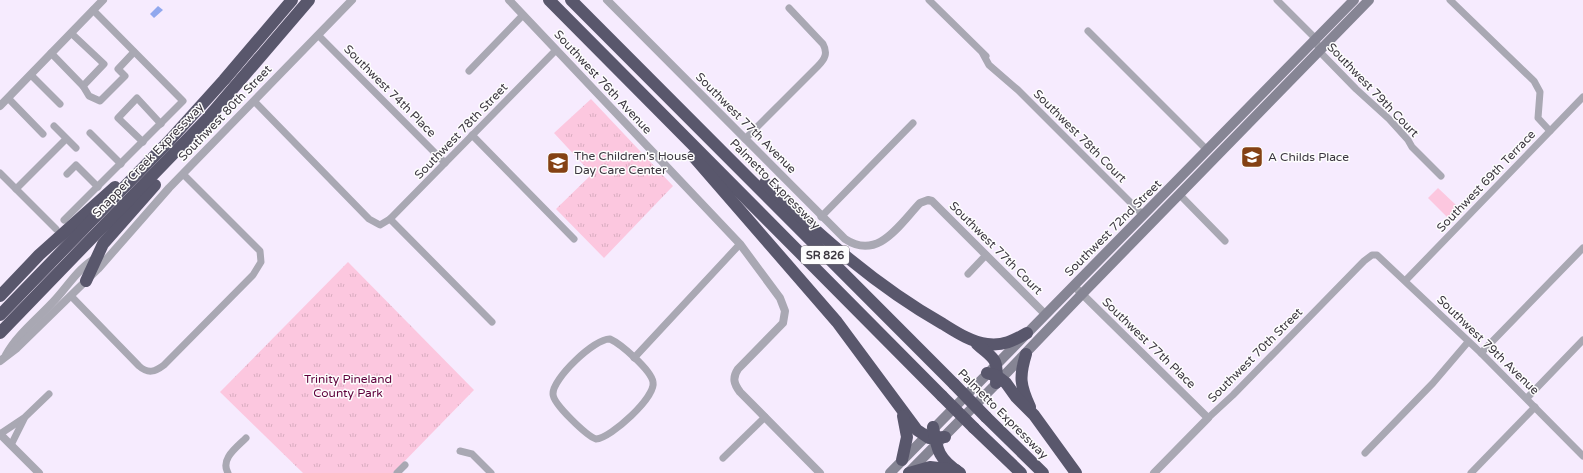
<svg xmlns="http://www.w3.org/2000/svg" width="1583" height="473" font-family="'Varela Round',sans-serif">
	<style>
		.park { fill: url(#park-tufts) }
		.garden { fill: #fcc7df }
		.water { fill: #91a8ee }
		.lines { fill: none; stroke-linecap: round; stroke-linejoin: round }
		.minor { stroke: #a9a8b3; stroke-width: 7 }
		.tertiary { stroke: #a9a8b3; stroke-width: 8 }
		.secondary { stroke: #868594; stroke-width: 10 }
		.motorway { stroke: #59576c; stroke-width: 12 }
		.motorway-bridge { stroke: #59576c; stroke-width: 12 }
		.labels { text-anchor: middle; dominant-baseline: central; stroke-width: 3; stroke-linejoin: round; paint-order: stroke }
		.shield { fill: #fdfdfd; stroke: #767279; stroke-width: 1 }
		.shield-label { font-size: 11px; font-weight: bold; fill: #3c3740 }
		.street-label { font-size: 12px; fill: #3c3740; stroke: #fdfdfd }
		.poi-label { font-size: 12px; fill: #3c3740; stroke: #fdfdfd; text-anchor: start }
		.park-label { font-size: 12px; fill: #5e003b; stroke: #fdfdfd }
	</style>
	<defs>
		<pattern id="park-tufts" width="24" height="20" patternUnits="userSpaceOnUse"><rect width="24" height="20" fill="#fcc7df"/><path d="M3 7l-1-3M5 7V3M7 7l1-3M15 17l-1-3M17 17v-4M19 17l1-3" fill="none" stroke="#d9acc0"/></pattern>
	</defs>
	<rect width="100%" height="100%" fill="#f6ebfe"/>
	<g class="park">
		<polygon points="591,99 673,186 604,258 556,209 592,174 554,133"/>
		<polygon points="348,262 474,390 393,473 303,473 220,392"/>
	</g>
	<polygon class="garden" points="1438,188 1456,205 1456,210 1448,218 1428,198"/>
	<polygon class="water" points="158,6 163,10 154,18 150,14"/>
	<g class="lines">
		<g class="minor">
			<polyline points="929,0 986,56"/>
			<polyline points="1277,0 1316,39 1319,51 1356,89 1389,119 1408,140 1412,147 1441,176"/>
			<polyline points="1450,0 1534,81 1540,92 1538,118 1550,131"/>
			<polyline points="1088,31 1207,150"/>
			<polyline points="318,35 445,163"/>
			<polyline points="51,53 83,86 104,64 71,33"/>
			<polyline points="983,54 989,65 1018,90 1143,215"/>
			<polyline points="469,71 523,15"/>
			<polyline points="31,75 60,104"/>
			<polyline points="83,86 89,96 100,101 125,76 118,69 134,52"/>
			<polyline points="8,98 43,134"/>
			<polyline points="254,101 369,219 380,225 390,219 556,50"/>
			<polyline points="54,126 76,148"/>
			<polyline points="90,133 121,164"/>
			<polyline points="472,135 574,239"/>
			<path d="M745 139 818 66C825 59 828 53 823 44L789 8"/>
			<polyline points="143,142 118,118 137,98 161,124"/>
			<polyline points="0,173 56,229"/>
			<polyline points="67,174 76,165 98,187"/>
			<polyline points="16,189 66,139"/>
			<polyline points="1179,194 1225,241"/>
			<polyline points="821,217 913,123"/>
			<polyline points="390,219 492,322"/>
			<polyline points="64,220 183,101 93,10"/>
			<polyline points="968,274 986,255"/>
			<polyline points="1406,280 1583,97"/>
			<path d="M71 296 139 366C148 374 155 372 164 365L253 275 261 262 260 251 183 174"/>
			<path d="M610 339C621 344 651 370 653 382 656 397 611 438 596 439 587 436 553 404 553 394 552 379 595 338 610 339Z"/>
			<polyline points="1481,353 1583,248"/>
			<polyline points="634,358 740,244"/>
			<polyline points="1527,398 1583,340"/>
			<polyline points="1208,418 1233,395 1364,261 1372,255 1377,255 1481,353 1583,456"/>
			<polyline points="0,434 24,418 49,394"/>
			<polyline points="11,445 24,419"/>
			<polyline points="460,451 472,454 491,473"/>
			<polyline points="1365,453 1433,383 1468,342"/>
			<polyline points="723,458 765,417"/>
			<path d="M228 473C220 459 236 448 246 438"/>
			<polyline points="397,473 405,465"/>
			<polyline points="1471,473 1535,407"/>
		</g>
		<g class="tertiary">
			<path d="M509 0 740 244 780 298 785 311 783 323 738 369C732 378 734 384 740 392L820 473"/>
			<path d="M607 0 845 239C878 261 899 225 920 203L928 200 932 201 1045 314"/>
			<polyline points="0,106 103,0"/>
			<polyline points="1074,286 1208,418 1154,473"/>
			<path d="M6 355C17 335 36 320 52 303 67 288 78 267 98 257"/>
			<polyline points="0,361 17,348 98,269 169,188 352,0"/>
			<polyline points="0,434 39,473"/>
		</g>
		<g class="secondary">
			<polyline points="890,473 1354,0"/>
			<polyline points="908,473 994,386 1082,294 1369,0"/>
		</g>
		<g class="motorway">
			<polyline points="549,0 942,396"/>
			<polyline points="571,0 954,384"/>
			<polyline points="693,156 837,322 917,430 929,438 945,437"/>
			<path d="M765 183C820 236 876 286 943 324 956 332 971 342 987 344 1003 346 1013 341 1027 333"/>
			<polyline points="86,281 103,244 155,185"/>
			<polyline points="0,296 39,255 115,187"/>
			<polyline points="0,315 169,141 224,80 292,0"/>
			<polyline points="0,333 207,119 309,0"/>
			<path d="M977 344C993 359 999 357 996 383"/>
			<path d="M1026 354C1019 377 1020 385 1030 407"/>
			<polyline points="987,373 997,376 1006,383 1016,397 1034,415 1076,473"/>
			<polyline points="986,417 1043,473"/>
			<path d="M933 427C937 451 939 459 960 473"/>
			<polyline points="974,428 1021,473"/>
			<polyline points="902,460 907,437 903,416"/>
			<polyline points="909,473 930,467 956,470"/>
		</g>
		<g class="motorway-bridge">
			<polyline points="954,384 986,417"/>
			<polyline points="942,396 974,428"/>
		</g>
	</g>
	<defs>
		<g id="school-square" transform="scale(1.15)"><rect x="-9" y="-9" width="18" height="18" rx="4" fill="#844113" stroke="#fdfdfd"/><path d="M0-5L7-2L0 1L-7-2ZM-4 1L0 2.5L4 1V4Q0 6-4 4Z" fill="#fff"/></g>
	</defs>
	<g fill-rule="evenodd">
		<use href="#school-square" x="1252" y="157"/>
		<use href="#school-square" x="558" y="163"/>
	</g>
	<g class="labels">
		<rect class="shield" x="801" y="246" width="48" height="18" rx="3"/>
		<g class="shield-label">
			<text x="825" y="255">SR 826</text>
		</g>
		<g class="street-label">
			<text transform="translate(603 82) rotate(47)">Southwest 76th Avenue</text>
			<text transform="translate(1373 90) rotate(46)">Southwest 79th Court</text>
			<text transform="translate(390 91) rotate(45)">Southwest 74th Place</text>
			<text transform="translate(225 113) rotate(-46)">Southwest 80th Street</text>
			<text transform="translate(746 123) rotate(45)">Southwest 77th Avenue</text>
			<text transform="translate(461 131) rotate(-46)">Southwest 78th Street</text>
			<text transform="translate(1080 136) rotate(45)">Southwest 78th Court</text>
			<text transform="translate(148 160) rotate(-46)">Snapper Creek Expressway</text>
			<text transform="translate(1486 181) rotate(-46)">Southwest 69th Terrace</text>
			<text transform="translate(775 184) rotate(45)">Palmetto Expressway</text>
			<text transform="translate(1113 228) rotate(-45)">Southwest 72nd Street</text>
			<text transform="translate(996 248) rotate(45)">Southwest 77th Court</text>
			<text transform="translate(1149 343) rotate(44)">Southwest 77th Place</text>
			<text transform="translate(1488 345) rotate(44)">Southwest 79th Avenue</text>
			<text transform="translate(1255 355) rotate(-45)">Southwest 70th Street</text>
			<text transform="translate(1003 414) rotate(45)">Palmetto Expressway</text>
		</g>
		<g class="poi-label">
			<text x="574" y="156">The Children's House<tspan x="574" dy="14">Day Care Center</tspan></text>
			<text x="1268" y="157">A Childs Place</text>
		</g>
		<g class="park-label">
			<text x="348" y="379">Trinity Pineland<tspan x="348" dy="14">County Park</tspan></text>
		</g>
	</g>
</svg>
